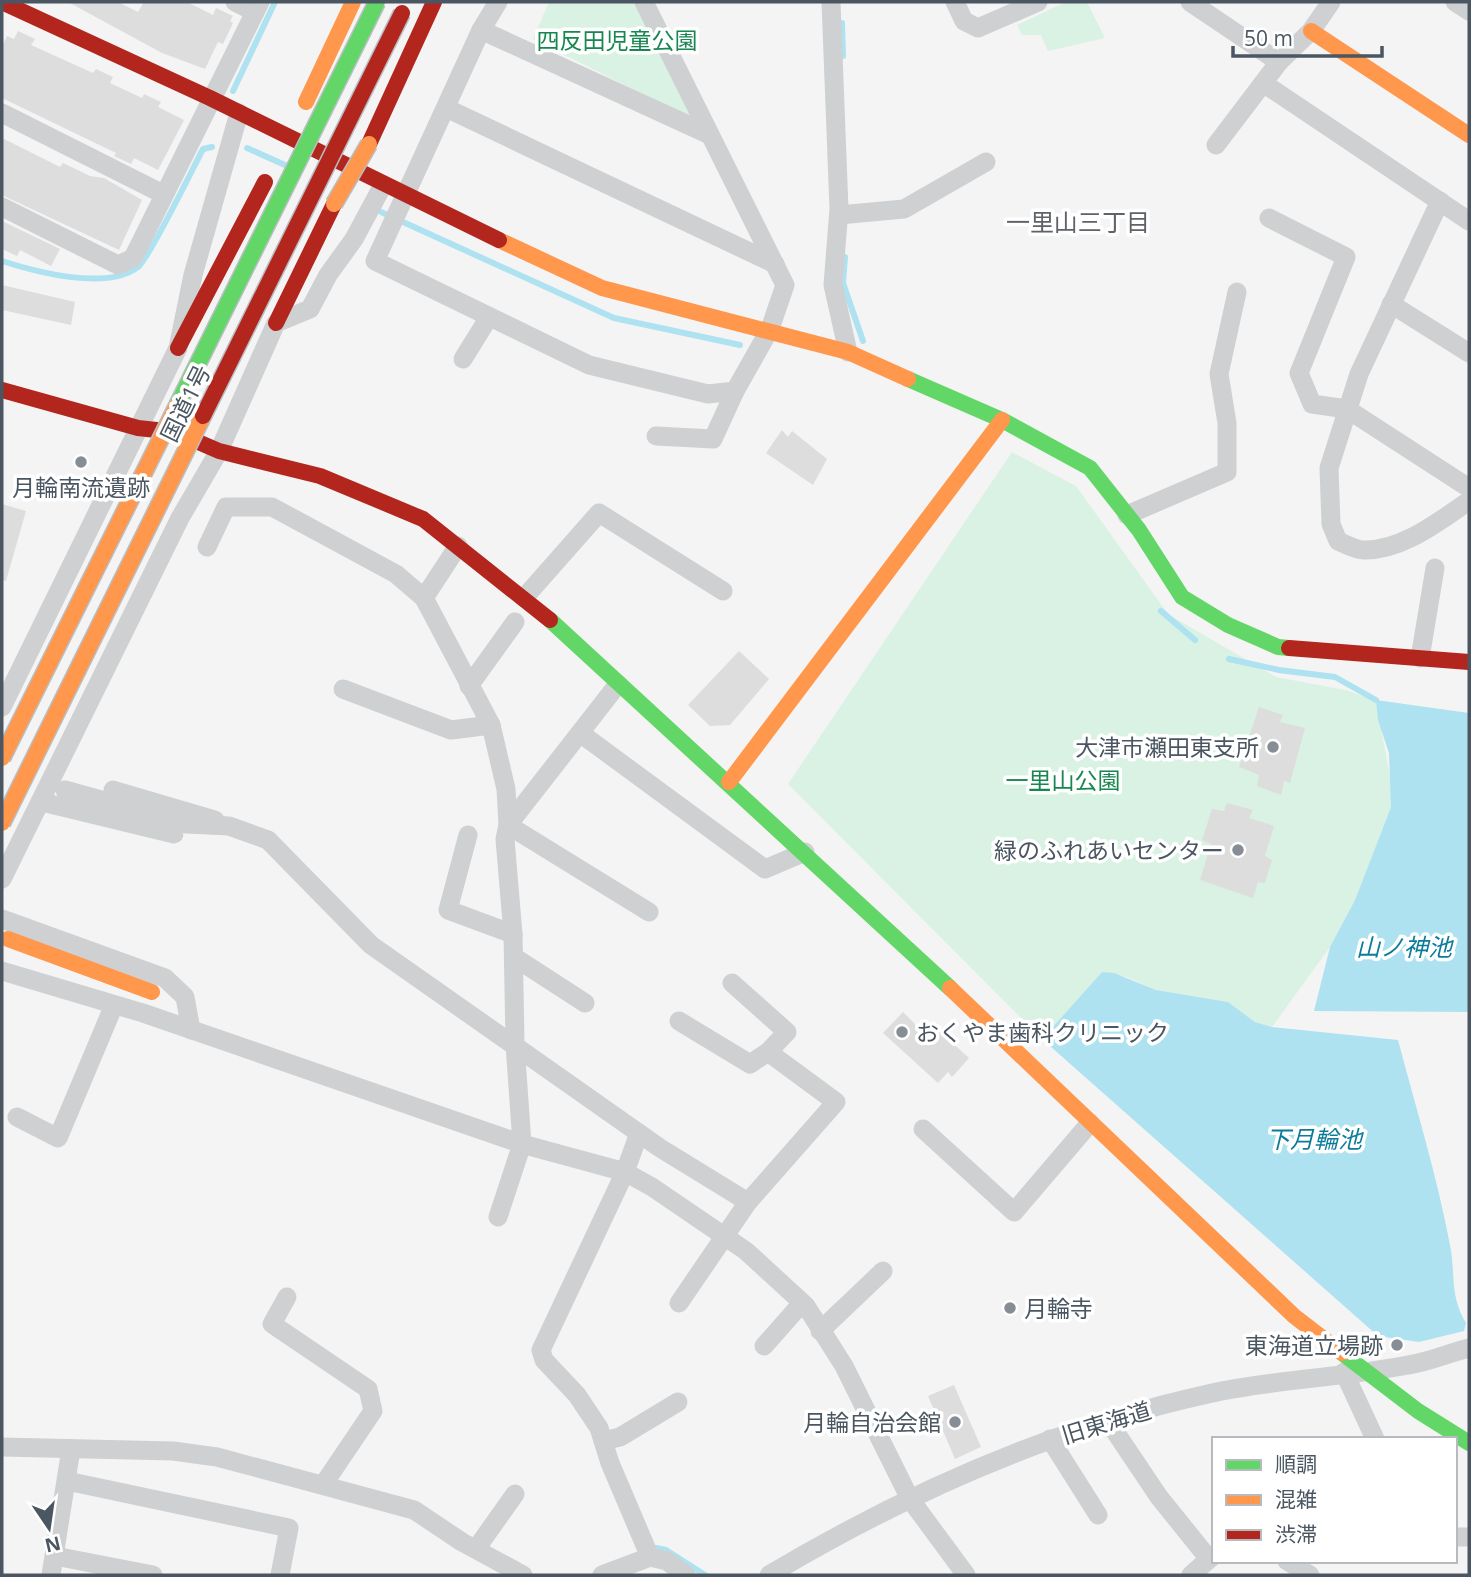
<svg xmlns="http://www.w3.org/2000/svg" width="1471" height="1577" font-family="'Open Sans','Noto Sans JP',sans-serif">
	<style>
		.green { fill: #d9f2e3 }
		.water { fill: #aee2f0 }
		.lines { fill: none; stroke-linecap: round; stroke-linejoin: round }
		.stream { stroke: #aee2f0; stroke-width: 6 }
		.building { fill: #ddddde }
		.street { stroke: #ced0d2; stroke-width: 19 }
		.fast { stroke: #63d668; stroke-width: 16 }
		.slow { stroke: #ff974d; stroke-width: 16 }
		.jam { stroke: #b3261e; stroke-width: 16 }
		.fast-bridge-casing { stroke: #b9bec3; stroke-width: 19; stroke-linecap: butt }
		.slow-bridge-casing { stroke: #b9bec3; stroke-width: 19; stroke-linecap: butt }
		.jam-bridge-casing { stroke: #b9bec3; stroke-width: 19; stroke-linecap: butt }
		.fast-bridge { stroke: #63d668; stroke-width: 16 }
		.slow-bridge { stroke: #ff974d; stroke-width: 16 }
		.jam-bridge { stroke: #b3261e; stroke-width: 16 }
		.poi-dot { fill: #868d94; stroke: #fff; stroke-width: 2.5 }
		.labels { text-anchor: middle; dominant-baseline: central; stroke-width: 7; stroke-linejoin: round; paint-order: stroke }
		.park-label { font-size: 23px; fill: #17864f; stroke: #fff }
		.street-label { font-size: 23px; fill: #4a5661; stroke: #fff }
		.poi-label { font-size: 23px; fill: #4a5661; stroke: #fff; text-anchor: end }
		.neighbourhood-label { font-size: 24px; fill: #5f6368; stroke: #fff }
		.water-label { font-size: 24px; font-style: italic; fill: #0c7c9b; stroke: #fff }
	</style>
	<rect width="100%" height="100%" fill="#f4f4f4"/>
	<g class="green">
		<polygon points="549,2 644,2 694,120 533,39"/>
		<polygon points="1066,2 1087,2 1105,38 1048,51 1041,35 1022,35 1017,25"/>
		<polygon points="1012,452 1076,486 1168,614 1276,677 1345,690 1376,700 1391,783 1391,807 1355,900 1330,947 1272,1027 1255,1022 1228,1002 1156,990 1127,977 1102,972 1042,1039 788,784"/>
	</g>
	<g class="water">
		<polygon points="1376,700 1469,713 1469,1012 1314,1011 1330,947 1355,900 1391,807 1389,753 1378,720"/>
		<path d="M1102 972 1114 973 1156 990 1228 1002 1255 1022 1272 1027 1398 1040C1416 1108 1437 1176 1450 1245 1456 1275 1449 1294 1466 1323L1464 1331 1419 1342 1378 1336 1042 1039Z"/>
	</g>
	<g class="lines">
		<g class="stream">
			<polyline points="842,23 843,56"/>
			<polyline points="233,91 275,2"/>
			<polyline points="247,148 285,165"/>
			<polyline points="381,212 614,318 740,345"/>
			<polyline points="845,257 843,283 863,341"/>
			<path d="M2 261C36 272 107 291 138 267 149 259 193 168 203 149L212 147"/>
			<polyline points="1161,611 1195,640"/>
			<polyline points="1229,659 1279,670 1335,677 1376,700"/>
			<polyline points="656,1548 666,1550 705,1575"/>
		</g>
	</g>
	<g class="building">
		<polygon points="68,2 118,2 138,12 144,2 187,2 213,15 216,8 233,16 230,21 233,23 223,44 218,42 205,69 162,53"/>
		<polygon points="18,31 35,39 31,45 93,73 96,69 113,77 110,83 142,98 144,94 161,102 158,107 184,120 158,170 134,158 131,164 114,156 116,153 2,98 2,46 7,36 14,39"/>
		<polygon points="2,138 60,167 63,163 90,176 104,178 142,200 119,250 2,195"/>
		<polygon points="2,221 60,249 51,266 20,250 17,256 2,249"/>
		<polygon points="2,285 75,302 71,325 2,310"/>
		<polygon points="782,430 788,437 792,431 827,459 813,485 766,453"/>
		<polygon points="2,504 26,511 6,581 2,580"/>
		<polygon points="739,651 769,679 730,725 710,726 688,705"/>
		<polygon points="1259,707 1283,715 1280,722 1305,728 1290,783 1284,781 1281,795 1257,786 1259,775 1239,767"/>
		<polygon points="1227,803 1253,810 1249,818 1274,826 1265,856 1272,860 1265,883 1258,882 1253,898 1200,880 1211,844 1202,840 1212,809 1224,811"/>
		<polygon points="903,1012 928,1037 937,1029 969,1058 952,1077 948,1072 938,1083 883,1033"/>
		<polygon points="954,1385 981,1447 955,1459 928,1396"/>
	</g>
	<g class="lines">
		<g class="street">
			<polyline points="235,2 255,12"/>
			<polyline points="498,2 481,30 375,261 589,365 708,394 735,391 770,329 785,285 644,2"/>
			<polyline points="831,2 839,209 833,285 848,352"/>
			<polyline points="955,2 964,21 978,28 1038,2"/>
			<polyline points="1190,2 1279,62"/>
			<polyline points="1455,2 1469,11"/>
			<polyline points="481,30 710,135"/>
			<polyline points="1263,83 1469,221"/>
			<polyline points="446,108 775,264"/>
			<polyline points="2,113 163,194"/>
			<polyline points="1216,145 1279,62 1311,31 1331,2"/>
			<path d="M1440 201 1359 374 1329 468 1331 524 1338 541C1345 544 1356 550 1364 550 1402 551 1439 521 1469 501"/>
			<polyline points="2,207 118,265 133,258 260,2"/>
			<polyline points="839,215 904,209 986,162"/>
			<polyline points="1269,218 1346,257 1299,373 1312,404 1347,409 1469,488"/>
			<polyline points="1391,304 1469,353"/>
			<polyline points="463,359 489,317"/>
			<polyline points="656,436 713,439 735,391"/>
			<polyline points="1127,515 1227,472 1227,423 1219,374 1237,292"/>
			<polyline points="207,547 226,507 272,507 396,574 424,598 491,725 506,789 508,825 505,839 513,934 515,1044 522,1144 498,1217"/>
			<polyline points="424,598 458,546"/>
			<polyline points="524,598 599,513 723,591"/>
			<polyline points="1420,658 1435,568"/>
			<polyline points="469,686 515,622"/>
			<polyline points="343,689 451,730 491,725"/>
			<polyline points="2,707 178,348 193,275 239,113"/>
			<polyline points="580,733 765,869 805,852"/>
			<polyline points="65,790 187,824 229,826 268,840 371,945 660,1148 748,1202 836,1102 768,1052 787,1032 732,983"/>
			<polyline points="113,790 215,820"/>
			<polyline points="42,802 174,834"/>
			<polyline points="508,825 618,684"/>
			<polyline points="508,825 649,912"/>
			<polyline points="468,835 448,910 513,934"/>
			<polyline points="2,879 180,518 219,451 276,323 310,309 328,275 354,239 383,185"/>
			<polyline points="2,919 165,978 185,997 191,1030"/>
			<polyline points="514,957 585,1003"/>
			<polyline points="2,971 143,1013 522,1144 625,1172 652,1187 746,1251 806,1306 844,1366 910,1499 966,1575"/>
			<polyline points="679,1021 750,1064 768,1052"/>
			<polyline points="17,1117 58,1138 114,1005"/>
			<polyline points="923,1129 1014,1212 1090,1123"/>
			<polyline points="639,1133 625,1172 541,1350 544,1360 577,1395 599,1428 610,1463 650,1557"/>
			<polyline points="287,1297 272,1324 368,1389 373,1411 323,1485"/>
			<polyline points="679,1303 748,1202"/>
			<polyline points="820,1331 883,1271"/>
			<polyline points="764,1346 802,1303"/>
			<polyline points="1344,1372 1375,1439"/>
			<polyline points="1108,1421 1159,1497 1209,1559"/>
			<polyline points="1050,1439 1098,1515"/>
			<polyline points="603,1441 620,1437 678,1402"/>
			<polyline points="2,1447 173,1451 217,1457 414,1510 462,1542 523,1575"/>
			<polyline points="67,1481 289,1528 280,1575"/>
			<polyline points="1455,1537 1469,1537"/>
			<polyline points="476,1549 515,1494"/>
			<polyline points="55,1556 153,1575"/>
			<polyline points="1287,1561 1310,1575"/>
			<polyline points="51,1575 71,1449"/>
			<polyline points="602,1575 650,1557 667,1561 686,1575"/>
			<path d="M769 1575C905 1494 1053 1428 1208 1394 1274 1379 1342 1378 1408 1365 1429 1362 1449 1353 1469 1348"/>
			<polyline points="1191,1575 1214,1555"/>
		</g>
		<g class="fast">
			<polyline points="908,379 1002,420 1090,468 1139,530 1182,597 1228,625 1278,647 1289,648"/>
			<polyline points="550,620 950,988"/>
			<polyline points="1342,1353 1418,1411 1469,1443"/>
		</g>
		<g class="slow">
			<polyline points="1311,31 1469,135"/>
			<polyline points="306,102 353,2"/>
			<polyline points="499,240 602,288 848,352 908,379"/>
			<polyline points="729,782 1002,420"/>
			<polyline points="8,939 152,992"/>
			<polyline points="950,988 1294,1316 1342,1353"/>
		</g>
		<g class="jam">
			<polyline points="2,2 210,98 499,240"/>
			<polyline points="369,144 434,2"/>
			<polyline points="276,323 334,204"/>
			<polyline points="178,348 265,182"/>
			<polyline points="2,390 138,428 175,432 219,451 320,476 423,519 550,620"/>
			<polyline points="1289,648 1469,662"/>
		</g>
		<g class="fast-bridge-casing">
			<polyline id="fast-bridge" points="177,406 377,2"/>
		</g>
		<g class="slow-bridge-casing">
			<g id="slow-bridge">
				<polyline points="334,204 369,144"/>
				<polyline points="2,758 177,406"/>
				<polyline points="2,823 203,416"/>
			</g>
		</g>
		<g class="jam-bridge-casing">
			<polyline id="jam-bridge" points="203,416 402,13"/>
		</g>
		<use href="#fast-bridge" class="fast-bridge"/>
		<use href="#slow-bridge" class="slow-bridge"/>
		<use href="#jam-bridge" class="jam-bridge"/>
	</g>
	<g class="poi-dot">
		<circle cx="81" cy="462" r="7"/>
		<circle cx="1273" cy="747" r="7"/>
		<circle cx="1238" cy="850" r="7"/>
		<circle cx="902" cy="1032" r="7"/>
		<circle cx="1010" cy="1308" r="7"/>
		<circle cx="1397" cy="1345" r="7"/>
		<circle cx="955" cy="1422" r="7"/>
	</g>
	<g class="labels">
		<g class="park-label">
			<text x="617" y="40">四反田児童公園</text>
			<text x="1063" y="780">一里山公園</text>
		</g>
		<g class="street-label">
			<text transform="translate(185 403) rotate(-64)">国道1号</text>
			<text transform="translate(1106 1422) rotate(-17)">旧東海道</text>
		</g>
		<g class="poi-label">
			<text x="81" y="487" text-anchor="middle">月輪南流遺跡</text>
			<text x="1259" y="747">大津市瀬田東支所</text>
			<text x="1224" y="850">緑のふれあいセンター</text>
			<text x="916" y="1032" text-anchor="start">おくやま歯科クリニック</text>
			<text x="1024" y="1308" text-anchor="start">月輪寺</text>
			<text x="1383" y="1345">東海道立場跡</text>
			<text x="941" y="1422">月輪自治会館</text>
		</g>
		<g class="neighbourhood-label">
			<text x="1078" y="221">一里山三丁目</text>
		</g>
		<g class="water-label">
			<text x="1404" y="946">山ノ神池</text>
			<text x="1314" y="1138">下月輪池</text>
		</g>
	</g>
	<rect width="1471" height="1577" fill="none" stroke="#4a5661" stroke-width="7"/>
	<rect x="1212" y="1437" width="245" height="126" fill="#ffffff" stroke="#b7bbc0" stroke-width="2"/>
	<rect x="1226" y="1460" width="35" height="10" fill="#63d668" stroke="#b7bbc0" stroke-width="2"/>
	<text x="1275" y="1472" font-size="21" fill="#4a5661">順調</text>
	<rect x="1226" y="1495" width="35" height="10" fill="#ff974d" stroke="#b7bbc0" stroke-width="2"/>
	<text x="1275" y="1507" font-size="21" fill="#4a5661">混雑</text>
	<rect x="1226" y="1530" width="35" height="10" fill="#b3261e" stroke="#b7bbc0" stroke-width="2"/>
	<text x="1275" y="1542" font-size="21" fill="#4a5661">渋滞</text>
	<g transform="translate(49 1528) rotate(167)" stroke="#ffffff" stroke-width="5" paint-order="stroke">
	<path d="M0-5L12 26L0 18L-12 26Z" fill="#4a5661"/>
	<text y="-10" font-size="19" font-weight="bold" text-anchor="middle" fill="#4a5661">N</text>
	</g>
	<path d="M1233 46v10h149v-10" fill="none" stroke="#4a5661" stroke-width="3.5"/>
	<text x="1244" y="46" font-size="21" fill="#4a5661" stroke="#ffffff" stroke-width="5" paint-order="stroke">50 m</text>
</svg>
